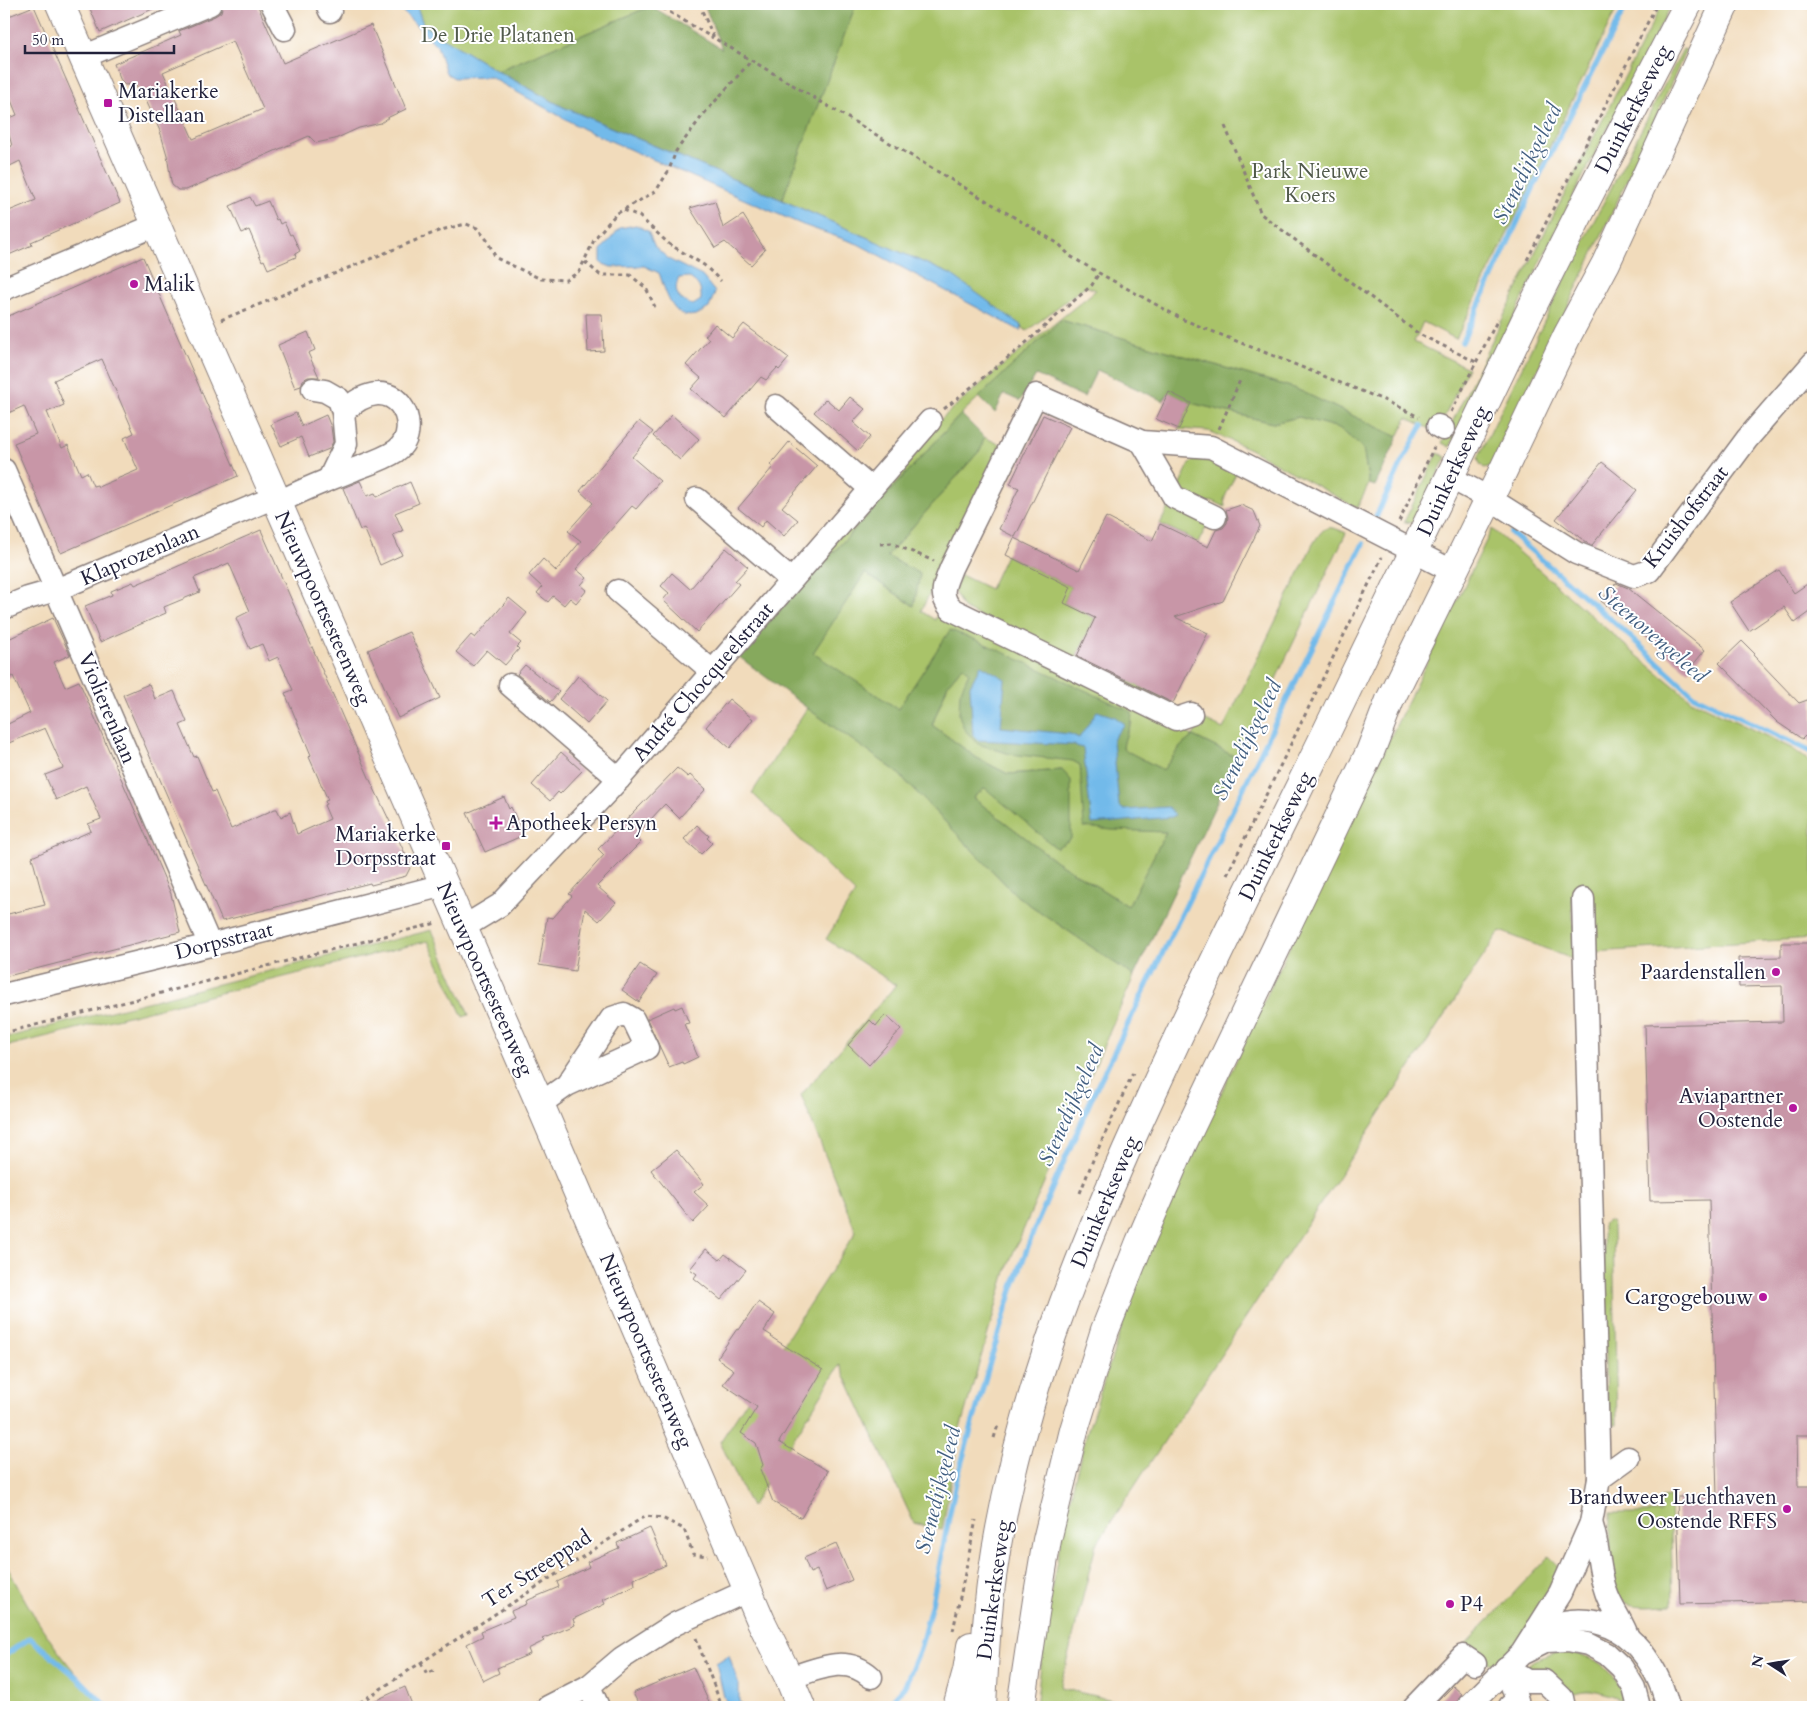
<svg xmlns="http://www.w3.org/2000/svg" width="1817" height="1711" font-family="Cardo,serif">
	<style>
		.green { fill: #a9c369; stroke: #667252 }
		.forest { fill: #86a95d; stroke: #54664c; fill-rule: evenodd }
		.water { fill: #72baea; stroke: #4a6e92; fill-rule: evenodd }
		.lines { fill: none; stroke-linecap: round; stroke-linejoin: round }
		.stream { stroke: #72baea; stroke-width: 5.5 }
		.building { fill: #c896a7; fill-rule: evenodd }
		.minor-casing { stroke: #8a7e7b; stroke-width: 25 }
		.major-casing { stroke: #8a7e7b; stroke-width: 30 }
		.path { stroke: #8a7e7b; stroke-width: 3; stroke-dasharray: 4 4; stroke-linecap: butt }
		.minor { stroke: #fff; stroke-width: 22 }
		.major { stroke: #fff; stroke-width: 28 }
		.poi-dot { fill: #b5179e; stroke: #fff; stroke-width: 2 }
		.labels { text-anchor: middle; dominant-baseline: central; stroke-width: 4; stroke-linejoin: round; paint-order: stroke }
		.park-label { font-size: 21px; fill: #515a4b; stroke: #fff }
		.poi-label { font-size: 21px; fill: #22223b; stroke: #fff; text-anchor: end }
		.street-label { font-size: 21px; fill: #22223b; stroke: #fff }
		.water-label { font-size: 22px; font-style: italic; fill: #425f81; stroke: #fff }
	</style>
	<rect width="100%" height="100%" fill="#fff"/>
	<filter id="ink" filterUnits="userSpaceOnUse"><feTurbulence type="fractalNoise" baseFrequency=".02" numOctaves="2"/><feDisplacementMap in="SourceGraphic" scale="10" xChannelSelector="R" yChannelSelector="G"/><feConvolveMatrix kernelMatrix="1 2 1 2 8 2 1 2 1" color-interpolation-filters="sRGB"/></filter>
	<filter id="wash" filterUnits="userSpaceOnUse"><feTurbulence type="fractalNoise" baseFrequency=".0096" numOctaves="4" result="noise"/><feDisplacementMap in="SourceGraphic" scale="20" xChannelSelector="R" yChannelSelector="G"/><feGaussianBlur stdDeviation="1.12" result="paint"/><feColorMatrix in="noise" values="0 0 0 0 0 0 0 0 0 0 0 0 0 0 0 0 0 1.4 0 .05"/><feComposite in="paint" operator="in"/></filter>
	<g filter="url(#wash)">
		<rect width="100%" height="100%" fill="#f1dbbb"/>
		<g class="green">
			<polygon points="416,4 650,4 651,6 497,71 432,31 423,24"/>
			<polygon points="856,4 1619,4 1456,339 1423,322 1414,342 1468,368 1437,432 1407,418 1398,437 1294,388 1061,320 961,414 738,655 932,427 996,371 1096,290 1085,286 1027,331 952,275 782,200"/>
			<polygon points="1662,4 1672,4 1574,194 1450,447 1442,443 1543,236"/>
			<path d="M1683 49 1686 50C1624 190 1558 328 1491 466L1484 468 1480 464 1478 458 1578 252Z"/>
			<polygon points="1191,403 1273,423 1299,417 1339,428 1363,448 1369,484 1357,508 1250,449 1208,431 1179,429"/>
			<path d="M984 437 1003 446 921 611 935 620 939 609 1193 736 1202 719 1223 729 1313 544C1324 526 1327 524 1346 533L1238 758 1193 736 1181 746 1163 770 1123 749 1124 739 1132 723 951 630 898 709 812 653 865 573 914 606 887 556 981 449Z"/>
			<polygon points="1438,453 1446,457 1418,514 1412,523 1404,522"/>
			<polygon points="1199,456 1209,458 1237,471 1224,499 1225,507 1213,501 1202,504 1177,490 1190,463"/>
			<polygon points="1171,502 1209,522 1198,543 1193,541 1193,539 1160,524"/>
			<polygon points="1492,529 1634,653 1691,700 1793,749 1813,764 1813,938 1595,952 1592,893 1572,895 1575,960 1500,931 1096,1545 1060,1688 1143,1707 1036,1707 1048,1607 1066,1513 1086,1436 1130,1302 1158,1228 1324,873"/>
			<polygon points="1006,555 1071,587 1064,603 1095,618 1077,656 1173,703 1170,707 963,608 954,591 961,575 990,589"/>
			<polygon points="963,666 970,672 960,693 1080,765 1143,831 1167,832 1128,906 1056,861 973,798 985,788 1062,770 1008,774 977,758 932,725 948,684"/>
			<polygon points="807,708 896,771 1017,896 1134,976 1008,1265 960,1429 942,1530 914,1523 840,1365 751,1507 720,1442 856,1232 801,1095 896,985 826,939 855,893 752,793"/>
			<polygon points="432,930 469,1015 463,1017 428,941 4,1047 4,1038"/>
			<polygon points="1608,1221 1611,1222 1613,1226 1617,1424 1606,1423 1603,1226 1604,1223"/>
			<path d="M1670 1497 1673 1605C1659 1605 1639 1608 1625 1603 1604 1593 1611 1534 1611 1513H1661V1498Z"/>
			<path d="M1549 1556 1557 1564 1561 1578 1520 1639 1495 1664C1488 1664 1468 1654 1459 1651Z"/>
			<path d="M4 1559C30 1615 63 1664 107 1707H4Z"/>
			<path d="M1554 1653C1595 1651 1612 1667 1628 1702 1609 1696 1589 1685 1569 1695L1526 1672V1667L1535 1660Z"/>
		</g>
		<g class="forest">
			<polygon points="704,4 856,4 782,200 563,107 497,71 651,6 722,49"/>
			<polygon points="1061,320 1294,388 1398,437 1375,486 1369,484 1363,448 1339,428 1299,417 1273,423 1191,403 1169,393 1163,401 1097,370 1084,397 1036,375 1020,401 1004,394 995,413 979,397"/>
			<path d="M961 414 984 437 981 449 887 556 920 574 914 606 865 573 813 653 898 709 950 630 979 641 1132 712C1132 728 1124 734 1123 749L1163 770 1181 746 1193 736 1238 758 1134 976 1017 896 896 771 807 708 738 656ZM963 666 969 672 960 693 959 715 964 729 978 744 1010 754 1073 761 1080 765 1084 827 1112 830 1166 832 1128 906 1056 861 973 798 985 788 1056 848 1071 839V780L1062 770 1008 774 977 758 932 725 948 684Z"/>
		</g>
		<g class="water">
			<polygon points="395,4 416,4 423,24 432,31 497,71 563,107 782,200 952,275 1022,326 1021,331 858,244 803,225 583,129 490,77 454,78 446,73 437,46"/>
			<path d="M636 225 648 231 655 247 670 260 702 276 715 292 709 308C705 310 700 314 695 315 671 321 665 288 659 273L644 266 611 267 601 263V250L620 228ZM688 277C698 283 702 288 701 300L693 305C679 301 672 292 679 278Z"/>
			<polygon points="981,665 1005,679 1001,727 1070,734 1079,738 1097,711 1115,717 1125,724 1115,736 1113,741 1119,806 1124,810 1168,807 1175,815 1172,817 1092,824 1083,748 1073,745 978,740 973,735 970,686"/>
			<polygon points="729,1655 739,1685 739,1702 742,1707 729,1707 724,1697 716,1663"/>
		</g>
		<g class="lines">
			<g class="stream">
				<polyline points="1462,342 1535,184 1627,4"/>
				<polyline points="1376,517 1400,466 1422,426"/>
				<polyline points="1511,533 1624,631 1693,695 1813,753"/>
				<polyline points="4,1656 30,1638 80,1680 107,1707"/>
				<polyline points="886,1707 905,1686 920,1649 932,1603 956,1482 992,1355 1012,1290 1034,1230 1093,1095 1363,544"/>
			</g>
		</g>
		<g id="blocks">
			<g class="building">
				<polygon points="88,4 164,4 100,32"/>
				<path d="M223 4H257L283 63 371 25 406 109 389 117 381 123 359 128 335 139 316 143 309 136 186 190H178L172 185 171 181 167 155 160 131 144 96 135 84 125 85 121 81 114 64 181 35 179 31 215 16 221 12ZM233 41 263 109 193 139 163 72Z"/>
				<polygon points="34,6 120,203 31,242 32,245 4,257 4,213 36,200 20,161 4,169 4,150 12,146 5,120 17,115 4,83 4,18"/>
				<polygon points="250,197 255,206 268,201 276,220 278,219 280,224 284,222 290,235 292,234 300,251 295,254 296,257 268,269 264,260 262,261 249,230 242,233 230,206"/>
				<polygon points="715,201 723,228 743,215 765,250 751,265 725,242 715,248 690,208"/>
				<path d="M143 257 238 476 61 553 14 443 36 434 24 406 4 415V318ZM102 359 134 433 124 438 138 470 98 487 97 485 93 486 87 472 81 475 68 445 62 448 47 412 64 405 54 380Z"/>
				<polygon points="586,314 602,314 604,351 588,352"/>
				<polygon points="715,324 732,338 744,324 789,358 779,370 777,368 766,380 761,377 726,418 691,389 701,378 686,365 709,339 705,336"/>
				<polygon points="308,332 315,350 308,353 319,377 308,377 303,380 301,386 295,388 278,345"/>
				<polygon points="1169,392 1191,403 1179,429 1156,419"/>
				<polygon points="850,397 865,409 853,422 870,437 858,451 814,412 826,399 839,410"/>
				<polygon points="296,413 302,426 326,415 331,427 333,442 329,449 309,457 301,437 281,446 271,424"/>
				<polygon points="672,415 699,439 680,460 653,436"/>
				<polygon points="1043,415 1070,427 1015,537 999,529 1019,488 1010,484"/>
				<polygon points="639,421 653,432 632,457 660,481 636,509 632,506 576,569 587,578 581,585 587,590 576,603 570,598 564,605 553,596 548,602 537,593 542,587 529,575 543,559 556,571 581,541 568,531 593,503 580,491"/>
				<polygon points="789,442 817,466 782,507 798,520 784,536 766,520 761,527 738,508 773,467 770,465"/>
				<polygon points="1602,462 1637,490 1592,545 1587,543 1556,519"/>
				<polygon points="360,481 367,496 375,493 377,497 410,482 419,503 395,513 403,531 393,535 402,555 380,565 364,528 360,530 343,488"/>
				<polygon points="1241,505 1254,511 1260,526 1223,601 1175,617 1208,633 1173,703 1077,656 1095,618 1064,603 1071,587 1006,555 1014,538 1079,570 1106,517 1152,541 1160,524 1208,547 1216,530 1223,528 1227,523 1228,517 1226,510"/>
				<polygon points="261,530 371,782 411,866 406,876 371,885 370,883 222,921 123,695 149,684 155,699 174,691 187,722 180,725 194,757 197,756 212,792 215,791 231,829 275,809 277,809 281,817 290,812 297,834 330,819 324,805 326,804 325,801 328,800 309,757 311,755 285,693 293,690 278,657 269,661 262,644 250,649 236,618 250,611 229,563 194,578 200,592 164,607 166,613 100,642 85,606 112,595 111,591 133,582 135,585"/>
				<polygon points="726,548 748,567 735,581 739,584 697,632 663,600 669,593 661,586 672,573 690,589"/>
				<polygon points="1779,570 1794,593 1813,580 1813,610 1795,623 1784,607 1749,631 1730,602"/>
				<polygon points="1616,583 1628,588 1705,650 1688,671 1601,601"/>
				<polygon points="509,598 527,613 510,634 521,643 517,647 519,649 505,665 487,650 473,666 456,652 471,635 475,638"/>
				<polygon points="53,618 70,655 54,662 65,687 79,681 171,894 180,932 4,977 4,915 45,905 32,857 91,831 88,824 101,819 86,786 56,800 45,775 63,768 45,728 4,745 4,726 30,713 13,676 4,680 4,641"/>
				<polygon points="409,632 440,698 398,718 368,650"/>
				<polygon points="1742,641 1755,654 1753,655 1799,703 1813,698 1813,744 1805,736 1802,739 1777,722 1719,663"/>
				<polygon points="525,665 559,692 550,702 517,674"/>
				<polygon points="578,676 607,701 587,724 559,699"/>
				<polygon points="729,699 753,719 730,748 706,727"/>
				<polygon points="561,752 582,771 560,794 558,792 550,801 532,785"/>
				<polygon points="677,768 688,777 690,775 706,789 679,818 665,804 635,836 641,842 597,886 616,903 599,921 585,909 575,971 539,965 547,917 553,918 572,896 569,894 604,855 598,849"/>
				<polygon points="504,797 509,809 511,807 524,835 485,852 467,813"/>
				<polygon points="697,825 709,836 707,838 712,843 701,854 684,839"/>
				<polygon points="1781,943 1813,943 1813,1435 1797,1435 1798,1486 1813,1486 1813,1601 1680,1604 1677,1497 1717,1497 1709,1200 1650,1201 1645,1025 1783,1022 1782,986 1739,987 1738,958 1781,957"/>
				<polygon points="640,964 657,975 639,1002 622,990"/>
				<polygon points="682,1006 689,1023 684,1024 698,1057 683,1064 682,1062 669,1067 647,1019 674,1007 675,1009"/>
				<polygon points="885,1015 901,1029 869,1065 848,1045 870,1020 876,1026"/>
				<polygon points="676,1150 704,1184 694,1192 709,1206 693,1223 651,1170"/>
				<polygon points="706,1249 720,1260 725,1254 746,1270 721,1300 694,1278 697,1274 690,1269"/>
				<polygon points="758,1302 775,1314 764,1331 772,1336 771,1337 823,1370 779,1442 828,1471 801,1518 773,1502 760,1469 763,1465 756,1443 741,1433 757,1407 723,1384 734,1370 717,1358 737,1329 739,1330"/>
				<polygon points="650,1528 666,1565 634,1579 635,1585 603,1600 605,1604 573,1619 575,1625 542,1639 544,1641 528,1649 530,1654 497,1668 499,1673 483,1681 467,1644 483,1636 481,1631 514,1617 511,1611 527,1604 526,1601 559,1587 557,1582 589,1567 587,1562 619,1548 617,1543"/>
				<polygon points="836,1544 852,1580 826,1591 817,1570 810,1573 804,1558"/>
				<polygon points="693,1667 711,1707 640,1707 633,1693"/>
				<polygon points="1453,1686 1462,1694 1456,1703 1455,1707 1432,1707"/>
				<polygon points="405,1687 413,1707 361,1707"/>
			</g>
		</g>
	</g>
	<g filter="url(#ink)">
		<use href="#blocks" fill-opacity="0" stroke="#8a7e7b" stroke-width="1"/>
		<g class="lines">
			<g class="minor-casing">
				<g id="minor">
					<polyline points="272,4 285,29"/>
					<polyline points="327,4 330,11"/>
					<polyline points="83,57 210,4"/>
					<polyline points="4,289 156,225"/>
					<polyline points="313,389 325,391 339,399 343,412 346,444 329,479"/>
					<polyline points="776,406 871,489"/>
					<polyline points="1438,426 1443,429"/>
					<polyline points="1142,442 1174,497 1215,517"/>
					<polyline points="4,470 210,945"/>
					<polyline points="1449,477 1489,498 1576,553 1634,576 1649,571 1747,439 1813,363"/>
					<polyline points="697,499 791,580"/>
					<path d="M278 503C302 489 329 480 355 469 368 464 384 459 396 451 426 429 395 362 343 412"/>
					<polyline points="618,591 712,671"/>
					<polyline points="4,608 28,598 56,590 275,497"/>
					<polyline points="510,685 619,779"/>
					<path d="M1191 714 1176 719 951 609C938 594 945 584 951 568L1036 395 1142 442 1211 447 1454 572"/>
					<polyline points="1583,899 1599,1479"/>
					<polyline points="462,925 472,922 500,905 619,779 930,421"/>
					<polyline points="4,995 210,945 444,885"/>
					<polyline points="540,1104 567,1085 647,1048 633,1019 624,1014 612,1018 567,1085"/>
					<path d="M1591 1523C1599 1545 1598 1569 1606 1592 1611 1608 1623 1622 1628 1638"/>
					<path d="M1537 1629C1548 1626 1560 1622 1571 1621 1625 1616 1656 1660 1668 1707"/>
					<polyline points="1525,1652 1547,1641 1568,1640 1588,1644 1607,1654 1622,1668 1634,1688 1639,1707"/>
					<polyline points="1506,1668 1527,1681 1544,1681 1562,1698 1564,1707"/>
					<polyline points="1506,1668 1517,1700 1510,1706"/>
					<path d="M789 1678C819 1669 845 1654 871 1677"/>
					<polyline points="589,1686 598,1707"/>
					<polyline points="548,1707 589,1686 622,1658 675,1624 749,1590"/>
					<polyline points="1414,1707 1463,1656 1475,1664"/>
					<polyline points="1468,1707 1522,1653 1560,1593 1591,1523 1599,1479 1628,1458"/>
				</g>
			</g>
			<g class="major-casing">
				<g id="major">
					<polyline points="60,4 540,1104 761,1621 789,1678 801,1707"/>
					<polyline points="957,1707 967,1671 971,1646"/>
					<path d="M982 1707C984 1664 986 1620 992 1577 1015 1411 1079 1252 1149 1100 1205 976 1267 854 1327 731 1394 594 1459 456 1526 319 1579 213 1633 109 1688 4"/>
					<polyline points="1021,1707 1037,1600 1047,1540 1074,1430 1105,1330 1140,1242 1182,1145 1370,752 1390,700 1500,477 1568,334 1606,263 1725,4"/>
				</g>
			</g>
			<g class="path">
				<polyline points="656,4 713,38"/>
				<polyline points="699,4 714,38 1059,244 1070,256 1099,273 1184,320 1386,401 1419,417"/>
				<polyline points="126,98 141,90"/>
				<polyline points="1225,126 1261,214 1419,334 1476,362"/>
				<polyline points="624,210 639,216 669,244 704,265 721,281"/>
				<polyline points="1527,260 1657,4"/>
				<polyline points="585,262 600,275 630,275 646,288 655,307"/>
				<polyline points="221,320 441,230 466,224 477,228 487,240 496,258 541,279 566,280 579,272 595,238 616,214 656,191 669,170 676,151 703,115 751,61"/>
				<polyline points="944,409 1020,348 1092,285 1099,273"/>
				<polyline points="1451,412 1498,319"/>
				<polyline points="1219,429 1241,378"/>
				<polyline points="1399,522 1434,447"/>
				<polyline points="880,544 891,543 934,561"/>
				<polyline points="1227,875 1382,557"/>
				<polyline points="4,1033 436,923"/>
				<polyline points="1080,1193 1093,1160 1133,1073"/>
				<polyline points="994,1438 998,1425"/>
				<polyline points="953,1631 976,1520"/>
				<polyline points="696,1638 722,1707"/>
				<polyline points="421,1663 427,1674 435,1670"/>
				<polyline points="353,1707 645,1516 662,1518 684,1529 693,1554 708,1556"/>
			</g>
			<use href="#minor" class="minor"/>
			<use href="#major" class="major"/>
		</g>
	</g>
	<g class="poi-dot">
		<rect x="103" y="98" width="10" height="10" rx="2.5"/>
		<circle cx="134" cy="284" r="5"/>
		<path d="M493.5 815.5h5v5h5v5h-5v5h-5v-5h-5v-5h5z"/>
		<rect x="441" y="841" width="10" height="10" rx="2.5"/>
		<circle cx="1776" cy="972" r="5"/>
		<circle cx="1793" cy="1108" r="5"/>
		<circle cx="1763" cy="1297" r="5"/>
		<circle cx="1787" cy="1509" r="5"/>
		<circle cx="1450" cy="1604" r="5"/>
	</g>
	<g class="labels">
		<g class="park-label">
			<text x="498" y="35">De Drie Platanen</text>
			<text x="1310" y="171">Park Nieuwe<tspan x="1310" dy="24">Koers</tspan></text>
		</g>
		<g class="poi-label">
			<text x="118" y="91" text-anchor="start">Mariakerke<tspan x="118" dy="24">Distellaan</tspan></text>
			<text x="144" y="284" text-anchor="start">Malik</text>
			<text x="506" y="823" text-anchor="start">Apotheek Persyn</text>
			<text x="436" y="834">Mariakerke<tspan x="436" dy="24">Dorpsstraat</tspan></text>
			<text x="1766" y="972">Paardenstallen</text>
			<text x="1783" y="1096">Aviapartner<tspan x="1783" dy="24">Oostende</tspan></text>
			<text x="1753" y="1297">Cargogebouw</text>
			<text x="1777" y="1497">Brandweer Luchthaven<tspan x="1777" dy="24">Oostende RFFS</tspan></text>
			<text x="1460" y="1604" text-anchor="start">P4</text>
		</g>
		<g class="street-label">
			<text transform="translate(1633 109) rotate(-63)">Duinkerkseweg</text>
			<text transform="translate(1453 471) rotate(-65)">Duinkerkseweg</text>
			<text transform="translate(1686 517) rotate(-52)">Kruishofstraat</text>
			<text transform="translate(140 555) rotate(-23)">Klaprozenlaan</text>
			<text transform="translate(323 608) rotate(66)">Nieuwpoortsesteenweg</text>
			<text transform="translate(703 682) rotate(-49)">André Chocqueelstraat</text>
			<text transform="translate(107 708) rotate(67)">Violierenlaan</text>
			<text transform="translate(1276 836) rotate(-64)">Duinkerkseweg</text>
			<text transform="translate(224 941) rotate(-14)">Dorpsstraat</text>
			<text transform="translate(485 979) rotate(66)">Nieuwpoortsesteenweg</text>
			<text transform="translate(1105 1202) rotate(-67)">Duinkerkseweg</text>
			<text transform="translate(646 1351) rotate(67)">Nieuwpoortsesteenweg</text>
			<text transform="translate(537 1569) rotate(-33)">Ter Streeppad</text>
			<text transform="translate(994 1590) rotate(-82)">Duinkerkseweg</text>
		</g>
		<g class="water-label">
			<text transform="translate(1527 164) rotate(-64)">Stenedijkgeleed</text>
			<text transform="translate(1653 634) rotate(41)">Steenovengeleed</text>
			<text transform="translate(1247 740) rotate(-64)">Stenedijkgeleed</text>
			<text transform="translate(1071 1105) rotate(-66)">Stenedijkgeleed</text>
			<text transform="translate(938 1490) rotate(-76)">Stenedijkgeleed</text>
		</g>
	</g>
	<rect width="1817" height="1711" fill="none" stroke="#fff" stroke-width="20"/>
	<g transform="translate(1770 1664) rotate(282)" stroke="#ffffff" stroke-width="4" paint-order="stroke">
	<path d="M0-4L9 19L0 12L-9 19Z" fill="#22223b"/>
	<text y="-8" font-size="14" font-weight="bold" text-anchor="middle" fill="#22223b">N</text>
	</g>
	<path d="M25 45v8h149v-8" fill="none" stroke="#22223b" stroke-width="2.5"/>
	<text x="32" y="45" font-size="15" fill="#22223b" stroke="#ffffff" stroke-width="4" paint-order="stroke">50 m</text>
</svg>
